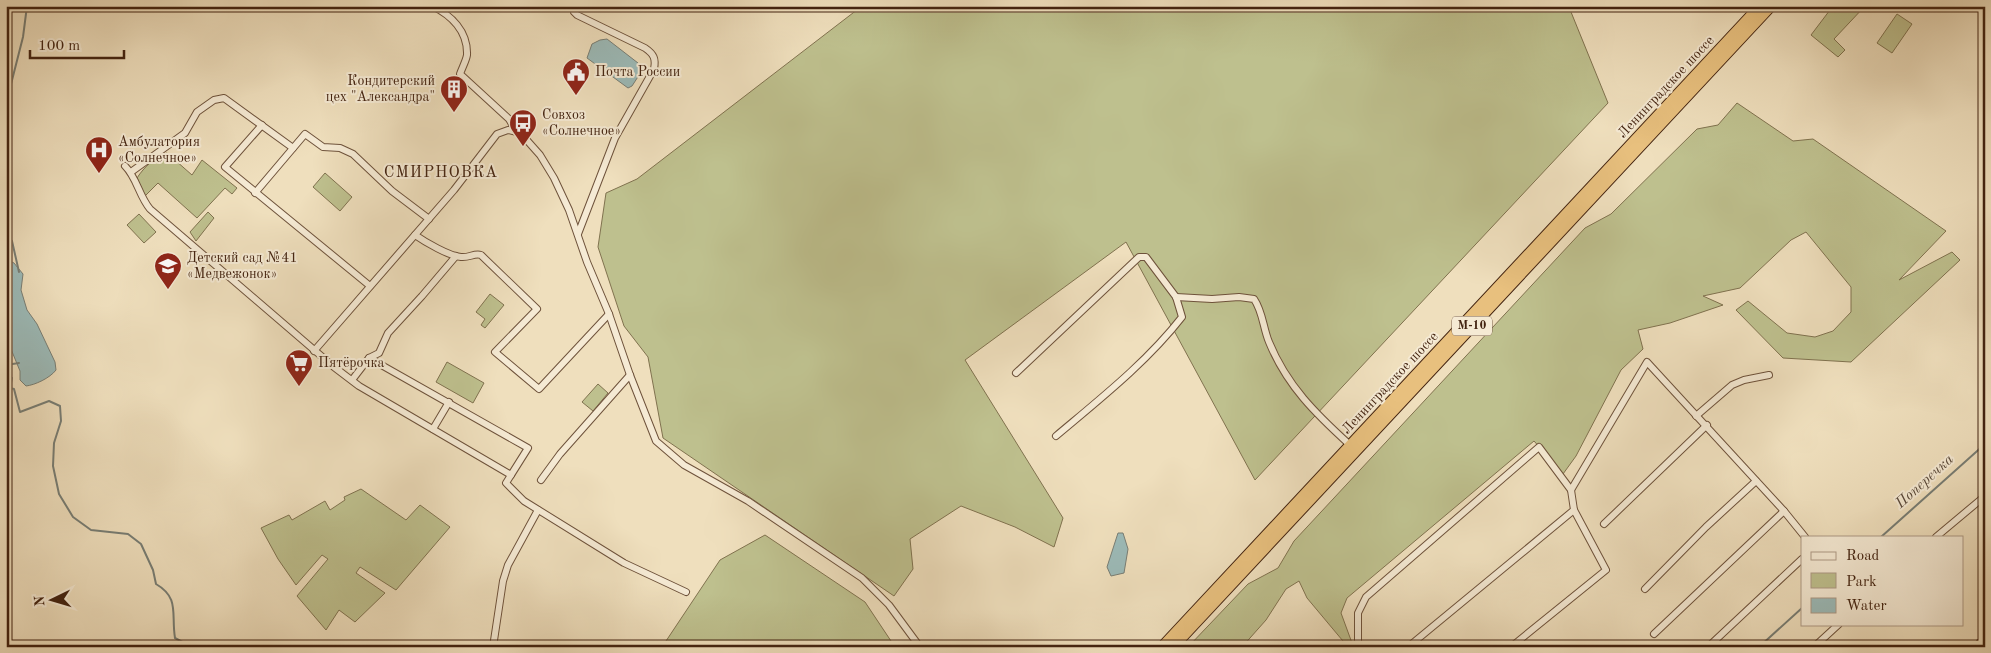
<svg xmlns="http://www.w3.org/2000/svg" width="1991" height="653" font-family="'Old Standard TT',serif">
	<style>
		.green { fill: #bec08e; stroke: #80724f }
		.water { fill: #9cbbb9; stroke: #787e75 }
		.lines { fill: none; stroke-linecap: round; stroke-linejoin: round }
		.stream { stroke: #787e75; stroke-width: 2 }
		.minor-casing { stroke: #6e523b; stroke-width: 8 }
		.trunk-casing { stroke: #432310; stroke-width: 12 }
		.minor { stroke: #f5ead4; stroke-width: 6 }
		.trunk { stroke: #e8c07e; stroke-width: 10 }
		.rail { stroke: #432310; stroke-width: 2; stroke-dasharray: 9 9; stroke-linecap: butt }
		.labels { text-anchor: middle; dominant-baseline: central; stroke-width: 4; stroke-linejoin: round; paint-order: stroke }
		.shield { fill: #f5ead4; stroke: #785f4b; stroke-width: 1 }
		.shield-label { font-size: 12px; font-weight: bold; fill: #432310 }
		.poi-label { font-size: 14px; fill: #432310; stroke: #f5ead4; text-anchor: start }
		.street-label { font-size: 14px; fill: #432310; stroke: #f5ead4 }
		.water-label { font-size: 15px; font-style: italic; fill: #59493a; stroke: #f5ead4 }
		.quarter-label { font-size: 16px; letter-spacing: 1px; fill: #432310; stroke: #f5ead4 }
	</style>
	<rect width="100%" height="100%" fill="#efdfbd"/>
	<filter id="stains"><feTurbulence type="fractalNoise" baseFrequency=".004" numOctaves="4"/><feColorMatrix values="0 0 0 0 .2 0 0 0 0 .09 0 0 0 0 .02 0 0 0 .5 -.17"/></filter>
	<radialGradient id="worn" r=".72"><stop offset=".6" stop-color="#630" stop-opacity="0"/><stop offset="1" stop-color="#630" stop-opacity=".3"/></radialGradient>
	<g class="green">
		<polygon points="862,6 1574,6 1571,12 1608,103 1255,480 1126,242 965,360 1063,518 1054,547 1015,527 961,506 910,539 913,569 894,596 663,438 648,357 624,326 598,247 606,193 637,179"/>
		<polygon points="1833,6 1865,6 1834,39 1845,50 1838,57 1811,35"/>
		<polygon points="1897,14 1912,24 1892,53 1877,43"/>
		<polygon points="1737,103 1793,141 1813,139 1946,231 1899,280 1952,252 1960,260 1851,362 1783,358 1736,310 1748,301 1787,333 1815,337 1833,331 1851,312 1851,287 1806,232 1791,240 1740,288 1703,296 1723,305 1670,323 1638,330 1643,349 1621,370 1576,456 1563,474 1534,441 1347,598 1341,613 1352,643 1351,647 1348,647 1307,598 1299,581 1286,589 1266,620 1242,647 1188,647 1248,584 1278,568 1294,541 1585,228 1611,214 1697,129 1718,125"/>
		<path d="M167 153 192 175 202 160 237 188 232 194 225 188 197 218 158 183 145 196 137 178C144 167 155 157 167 153Z"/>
		<polygon points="325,173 352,197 340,211 313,187"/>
		<polygon points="208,212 214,218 196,241 190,232"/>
		<polygon points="139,214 156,232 144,243 127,225"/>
		<polygon points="490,294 504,305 485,328 481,325 485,319 476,312"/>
		<polygon points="447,362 484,383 473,403 436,382"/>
		<polygon points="598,384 608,393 593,411 582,402"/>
		<polygon points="361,489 406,520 420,505 450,527 396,590 360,567 356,573 385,593 355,622 339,610 326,630 297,596 328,559 322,555 296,585 278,559 261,528 289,515 292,520 325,501 330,510 345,500 344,497"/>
		<polygon points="765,535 865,602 895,647 662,647 720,560"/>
	</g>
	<g class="water">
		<polygon points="607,39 638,63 643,69 632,86 628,88 587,58 592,44 600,40"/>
		<path d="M10 261 14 263 23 274 21 290 27 310 37 324 55 362 56 370C50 378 35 385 26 386L20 380V371L6 337V262Z"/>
		<polygon points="1118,533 1123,533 1128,549 1124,573 1111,576 1107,567"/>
	</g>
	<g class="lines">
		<g class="stream">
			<polyline points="6,113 9,92 23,37 27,6"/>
			<polyline points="6,235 12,241 19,272"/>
			<polyline points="6,365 19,363"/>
			<path d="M6 371V375L12 378 10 388 14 389 20 412 49 401 60 406 61 421 54 443 53 466 59 494 73 517 91 530 128 534 141 544 153 570 156 584C180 598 171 614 175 638L188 645V647"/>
			<polyline points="1881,537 1985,444"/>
			<polyline points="1759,647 1802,608"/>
		</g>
		<g class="minor-casing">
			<g id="minor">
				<path d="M432 6C451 15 468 31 467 55 466 61 462 68 460 74L509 119 516 131 524 137 540 155 554 178 569 210 587 262 609 314 630 375 656 441 684 465 748 501 862 578 889 605 920 647"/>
				<path d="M573 6 574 12 577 15 645 48C654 54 656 59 654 69L615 138 578 234"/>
				<polyline points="262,125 225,167 370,286"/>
				<path d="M125 166C137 178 139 196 150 209L334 367 359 386 511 475 506 483 524 501 624 563 686 592"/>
				<polyline points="131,172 185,133 197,112 214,100 224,98 293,148"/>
				<polyline points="255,193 305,134 323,147 340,148 353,154 392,191 429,219"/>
				<path d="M415 235C425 242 449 256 461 257 469 258 474 253 481 255L537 309 495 352 539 389 609 314"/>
				<path d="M1176 297 1212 299 1239 297 1254 299C1263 312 1263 328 1269 342 1287 386 1316 414 1350 445"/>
				<polyline points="314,351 454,190 497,134 508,130 517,132"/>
				<polyline points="369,358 528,448 511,475"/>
				<path d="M1016 373 1139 257H1146L1176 297 1182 317C1147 362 1100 399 1056 436"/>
				<polyline points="352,380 369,358 379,353 388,333 422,296 456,256"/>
				<polyline points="1696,416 1732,385 1744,380 1769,375"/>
				<polyline points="433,429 449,402"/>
				<polyline points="541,480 560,454 630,375"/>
				<polyline points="1604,524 1707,425"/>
				<polyline points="1936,537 1985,496"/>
				<polyline points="1645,589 1706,527 1756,481"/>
				<polyline points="1654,634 1784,511"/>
				<polyline points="493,647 503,581 508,565 538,510"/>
				<polyline points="1358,647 1358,613 1366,597 1539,447 1571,490"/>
				<polyline points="1408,647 1574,510 1571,490 1647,362 1784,511 1805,537"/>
				<polyline points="1511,647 1606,570 1574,510"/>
				<polyline points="1708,647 1802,559"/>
				<polyline points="1814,647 1839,624"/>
			</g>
		</g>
		<g class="trunk-casing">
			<g id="trunk">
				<polyline points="1162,647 1760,6"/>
				<polyline points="1173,647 1771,6"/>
			</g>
		</g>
		<use href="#minor" class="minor"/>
		<use href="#trunk" class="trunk"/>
		<polyline class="rail" points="1973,647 1985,629"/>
	</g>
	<defs>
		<g id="civic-pin" transform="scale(1.4375)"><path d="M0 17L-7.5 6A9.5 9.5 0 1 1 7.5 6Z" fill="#8f2418" stroke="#f5ead4"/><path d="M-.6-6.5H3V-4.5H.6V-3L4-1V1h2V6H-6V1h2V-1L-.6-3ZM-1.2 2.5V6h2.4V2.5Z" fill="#fff"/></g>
		<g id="building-pin" transform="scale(1.4375)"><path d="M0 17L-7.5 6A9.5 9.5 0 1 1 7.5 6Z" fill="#8f2418" stroke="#f5ead4"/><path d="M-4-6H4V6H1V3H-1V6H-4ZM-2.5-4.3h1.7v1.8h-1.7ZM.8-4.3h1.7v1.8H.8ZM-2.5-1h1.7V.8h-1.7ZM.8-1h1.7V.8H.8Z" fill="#fff"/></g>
		<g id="bus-pin" transform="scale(1.4375)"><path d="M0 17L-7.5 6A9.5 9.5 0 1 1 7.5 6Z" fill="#8f2418" stroke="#f5ead4"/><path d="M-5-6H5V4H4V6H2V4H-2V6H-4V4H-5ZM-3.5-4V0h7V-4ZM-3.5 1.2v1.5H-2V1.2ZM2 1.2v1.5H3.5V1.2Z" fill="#fff"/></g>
		<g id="hospital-pin" transform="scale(1.4375)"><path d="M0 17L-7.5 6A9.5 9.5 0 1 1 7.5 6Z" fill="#8f2418" stroke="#f5ead4"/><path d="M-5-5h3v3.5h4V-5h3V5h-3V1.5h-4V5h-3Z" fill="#fff"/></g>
		<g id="school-pin" transform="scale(1.4375)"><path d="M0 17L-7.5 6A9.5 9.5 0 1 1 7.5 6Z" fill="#8f2418" stroke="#f5ead4"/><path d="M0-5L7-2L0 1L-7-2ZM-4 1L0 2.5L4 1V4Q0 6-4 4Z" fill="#fff"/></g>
		<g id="supermarket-pin" transform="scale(1.4375)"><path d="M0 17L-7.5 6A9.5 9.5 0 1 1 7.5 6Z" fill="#8f2418" stroke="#f5ead4"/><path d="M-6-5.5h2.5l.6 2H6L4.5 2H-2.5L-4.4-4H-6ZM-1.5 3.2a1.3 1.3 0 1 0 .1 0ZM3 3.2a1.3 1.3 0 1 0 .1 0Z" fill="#fff"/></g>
	</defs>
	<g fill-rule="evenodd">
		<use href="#civic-pin" x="576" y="72"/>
		<use href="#building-pin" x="454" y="89"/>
		<use href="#bus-pin" x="523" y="123"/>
		<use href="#hospital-pin" x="99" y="150"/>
		<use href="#school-pin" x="168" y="266"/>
		<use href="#supermarket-pin" x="299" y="363"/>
	</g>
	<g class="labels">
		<rect class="shield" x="1452" y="316.5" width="40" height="19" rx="4"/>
		<g class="shield-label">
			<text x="1472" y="326">М-10</text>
		</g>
		<g class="poi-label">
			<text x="595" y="72">Почта России</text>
			<text x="435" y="81" text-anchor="end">Кондитерский<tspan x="435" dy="16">цех "Александра"</tspan></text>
			<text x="542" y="115">Совхоз<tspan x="542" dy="16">«Солнечное»</tspan></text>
			<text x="118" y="142">Амбулатория<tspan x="118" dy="16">«Солнечное»</tspan></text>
			<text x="187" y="258">Детский сад №41<tspan x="187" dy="16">«Медвежонок»</tspan></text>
			<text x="318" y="363">Пятёрочка</text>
		</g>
		<g class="street-label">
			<text transform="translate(1666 87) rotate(-47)">Ленинградское шоссе</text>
			<text transform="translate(1390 383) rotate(-47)">Ленинградское шоссе</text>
		</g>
		<g class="water-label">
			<text transform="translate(1925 482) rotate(-42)">Поперечка</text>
		</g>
		<g class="quarter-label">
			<text x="441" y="173">СМИРНОВКА</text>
		</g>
	</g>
	<rect width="1991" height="653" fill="none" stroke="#efdfbd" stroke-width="25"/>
	<rect x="8" y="8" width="1976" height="638" fill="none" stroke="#432310" stroke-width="2.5"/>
	<rect x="12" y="12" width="1966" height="628" fill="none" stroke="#432310"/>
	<rect x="1801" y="536" width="162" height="90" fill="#f5ead4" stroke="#ae9a86"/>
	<rect x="1811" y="552" width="25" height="8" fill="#f5ead4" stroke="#ae9a86"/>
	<text x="1846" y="560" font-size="15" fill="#432310">Road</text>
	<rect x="1811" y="573" width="25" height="15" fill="#bec08e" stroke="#ae9a86"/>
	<text x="1846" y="586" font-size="15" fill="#432310">Park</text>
	<rect x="1811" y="598" width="25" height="15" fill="#9cbbb9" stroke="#ae9a86"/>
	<text x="1846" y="610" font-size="15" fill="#432310">Water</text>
	<g transform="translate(52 600) rotate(265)" stroke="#f5ead4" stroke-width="4" paint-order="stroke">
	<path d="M0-4L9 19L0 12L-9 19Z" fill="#432310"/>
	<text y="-8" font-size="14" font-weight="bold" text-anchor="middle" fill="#432310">N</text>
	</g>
	<path d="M30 50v8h94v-8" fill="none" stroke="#432310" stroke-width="2.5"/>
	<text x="38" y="50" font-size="15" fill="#432310" stroke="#f5ead4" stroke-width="4" paint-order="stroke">100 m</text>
	<rect width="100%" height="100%" filter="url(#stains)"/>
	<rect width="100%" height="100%" fill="url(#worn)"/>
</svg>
